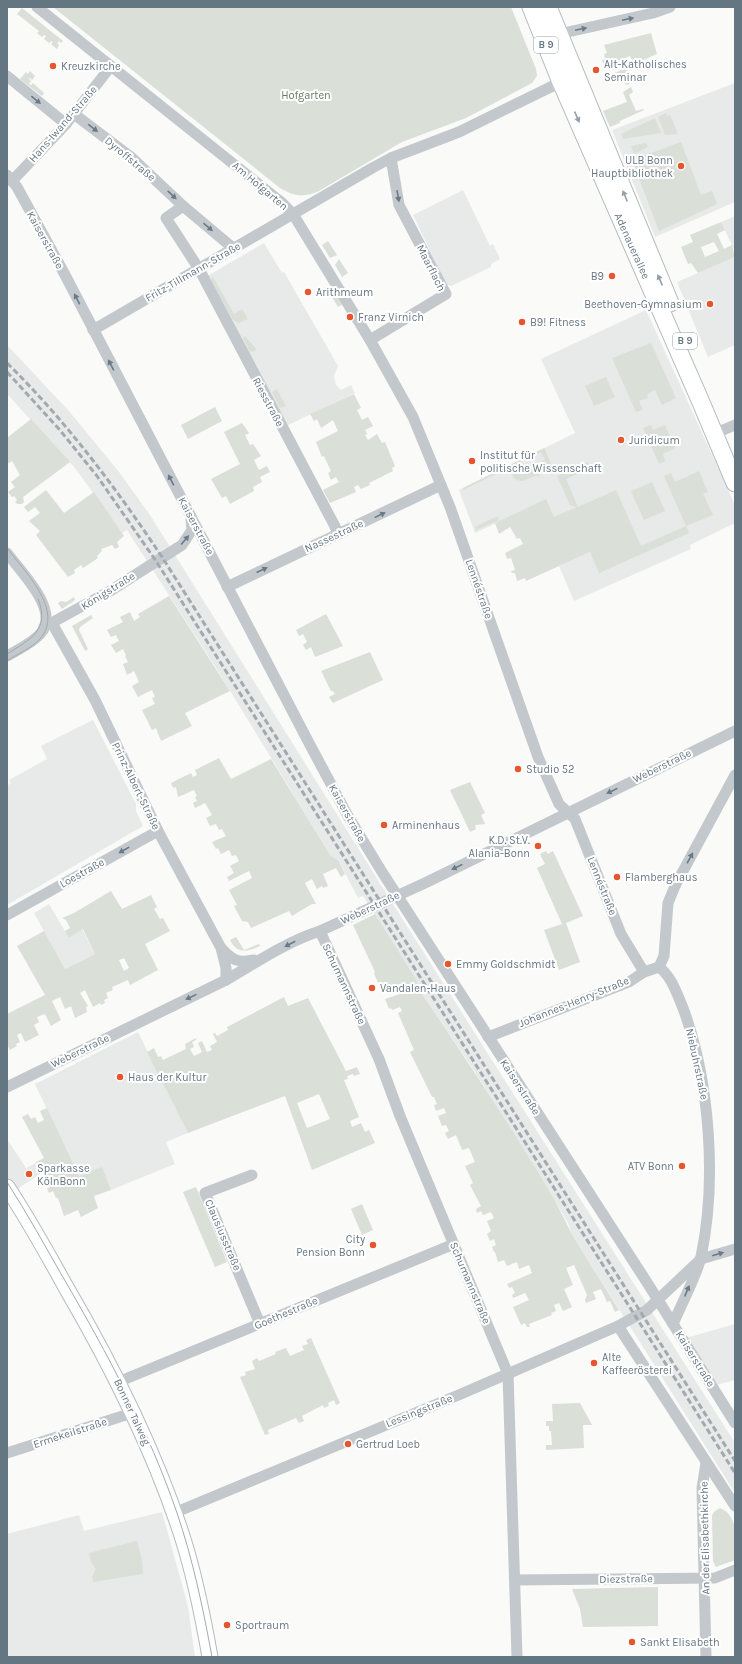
<svg xmlns="http://www.w3.org/2000/svg" width="742" height="1664" font-family="Karla,sans-serif">
	<style>
		.built { fill: #e8e9e9 }
		.green { fill: #dadfd7; fill-rule: evenodd }
		.lines { fill: none; stroke-linecap: round; stroke-linejoin: round }
		.secondary-casing { stroke: #b3babf; stroke-width: 17 }
		.primary-casing { stroke: #b5babe; stroke-width: 19 }
		.street { stroke: #c3c8cc; stroke-width: 11 }
		.secondary { stroke: #fff; stroke-width: 15 }
		.primary { stroke: #fff; stroke-width: 17 }
		.tram { stroke: #a2aab0; stroke-width: 1 }
		.rail { stroke: #a2aab0; stroke-width: 3; stroke-dasharray: 6 3; stroke-linecap: butt }
		.oneway { fill: #6a7a87 }
		.oneway2 { fill: #939fa8 }
		.poi-dot { fill: #e4572e; stroke: #fff; stroke-width: 1.5 }
		.labels { text-anchor: middle; dominant-baseline: central; stroke-width: 4; stroke-linejoin: round; paint-order: stroke }
		.shield { fill: #fff; stroke: #939fa8; stroke-width: 1 }
		.shield-label { font-size: 10px; font-weight: bold; fill: #657683 }
		.poi-label { font-size: 11px; fill: #657683; stroke: #fff; text-anchor: start }
		.park-label { font-size: 11px; fill: #687a64; stroke: #fff }
		.street-label { font-size: 11px; fill: #657683; stroke: #fff }
	</style>
	<rect width="100%" height="100%" fill="#fafaf8"/>
	<g class="built">
		<polygon points="735,83 735,202 655,237 612,130"/>
		<polygon points="463,190 490,246 493,244 500,259 491,264 491,267 451,286 446,284 413,215"/>
		<polygon points="735,216 735,252 721,222"/>
		<polygon points="264,243 282,273 284,272 338,366 334,376 336,385 341,390 351,385 355,393 282,428 204,278"/>
		<polygon points="735,257 735,345 708,357 677,282"/>
		<polygon points="646,310 735,505 735,523 690,545 691,549 574,601 559,566 590,552 565,543 546,500 475,533 459,490 575,433 541,359"/>
		<polygon points="7,345 69,411 119,472 150,515 386,893 735,1443 735,1493 571,1233 568,1223 530,1159 471,1066 420,991 416,979 363,896 358,898 338,860 331,856 218,671 145,558 127,530 122,533 75,468 7,394"/>
		<polygon points="93,720 136,804 136,811 143,826 7,905 7,783 8,785 11,783 9,780 47,759 41,746"/>
		<polygon points="49,904 69,938 82,929 95,954 65,969 34,913"/>
		<polygon points="138,1032 188,1133 166,1142 175,1164 111,1190 102,1168 79,1176 35,1084"/>
		<polygon points="7,1139 26,1168 36,1163 42,1173 20,1187 7,1199"/>
		<polygon points="735,1324 735,1380 716,1385 686,1338"/>
		<polygon points="162,1512 188,1606 195,1657 7,1657 7,1534 79,1515 84,1531"/>
	</g>
	<g class="green">
		<path d="M53 7H511L536 69 537 76 532 83 466 118 402 142 319 191C304 198 293 196 280 188Z"/>
		<polygon points="22,8 63,41 61,43 59,41 57,43 59,45 57,49 51,44 53,42 51,41 49,43 44,39 46,36 44,35 42,37 37,33 39,31 17,14"/>
		<polygon points="651,33 657,54 634,64 630,56 610,64 611,67 606,69 602,60 605,59 604,54 607,53 604,45"/>
		<polygon points="628,67 629,70 625,72 630,84 626,85 623,79 619,81 615,73"/>
		<polygon points="30,71 35,76 32,80 30,78 29,79 31,81 29,84 31,85 33,83 44,93 42,96 20,79 26,72 28,74"/>
		<polygon points="631,87 633,92 629,95 636,111 643,109 644,110 620,121 620,123 610,127 603,111 627,102 623,92"/>
		<polygon points="666,113 667,116 670,115 678,134 665,135 658,117"/>
		<polygon points="655,118 661,133 623,139 621,134"/>
		<polygon points="681,142 701,195 712,191 717,204 659,231 632,160"/>
		<polygon points="646,143 648,147 634,154 631,146"/>
		<path d="M721 222 725 230 717 234 724 249 732 245 735 257 698 273 691 263 688 264 681 247 693 242 690 235ZM714 242 719 251 705 257 701 247Z"/>
		<polygon points="328,241 337,255 330,258 322,245"/>
		<polygon points="339,259 348,273 342,277 335,265"/>
		<polygon points="213,277 234,314 242,309 248,319 239,323 233,320 211,280"/>
		<polygon points="331,287 342,305 338,307 327,289"/>
		<polygon points="245,336 257,350 250,352 243,338"/>
		<polygon points="651,343 676,398 662,405 655,390 647,394 648,398 639,401 643,410 636,412 612,358"/>
		<polygon points="606,377 615,397 594,406 585,386"/>
		<polygon points="277,389 286,406 280,408 272,392"/>
		<polygon points="354,394 361,408 357,410 362,420 368,417 373,426 365,430 367,434 365,435 368,440 377,434 382,443 385,442 395,466 392,468 393,471 369,483 370,485 361,489 358,485 354,487 356,492 330,503 323,490 339,482 336,477 331,480 328,473 331,471 324,456 322,457 316,442 338,431 333,420 321,428 317,419 314,421 310,414"/>
		<polygon points="215,407 222,421 188,439 181,425"/>
		<polygon points="31,419 70,462 23,497 24,502 22,504 17,504 15,502 17,500 14,496 12,497 8,492 15,487 11,482 20,475 12,461 7,464 7,438"/>
		<polygon points="242,423 249,433 245,435 250,445 253,444 261,456 254,460 259,470 267,466 270,472 260,477 262,482 253,487 254,491 230,504 226,496 222,498 211,479 240,464 224,432"/>
		<polygon points="651,425 653,430 665,425 675,448 663,454 665,461 659,464 643,428"/>
		<polygon points="544,448 552,465 538,471 540,476 538,477 537,475 523,481 516,480 512,475 545,460 541,452 463,490 463,488"/>
		<polygon points="588,462 590,468 566,479 578,507 616,490 641,546 686,526 664,476 671,473 675,482 699,471 708,492 703,494 713,515 686,526 689,533 599,573 590,552 526,581 525,578 517,581 515,573 512,573 511,571 515,570 511,558 507,559 505,553 523,544 520,538 517,539 510,527 499,534 495,523 546,499 554,517 577,507 570,505 557,476"/>
		<polygon points="652,482 665,511 644,520 631,491"/>
		<polygon points="46,490 64,513 94,492 124,536 117,542 119,547 115,549 112,545 101,549 102,551 97,556 98,558 83,568 81,565 74,570 75,573 68,577 36,535 40,531 29,521 40,513 35,507 28,512 24,507"/>
		<polygon points="498,516 499,520 476,530 475,527"/>
		<polygon points="169,596 230,691 185,713 192,726 161,741 156,728 152,730 142,710 155,704 152,698 155,697 152,690 138,697 132,686 139,682 134,671 127,675 123,664 128,662 125,656 126,655 123,649 116,653 111,645 119,641 116,635 111,637 107,630 123,622 120,617 130,612 134,621 140,617 138,614"/>
		<polygon points="74,597 75,600 62,609 58,603 61,601 66,602"/>
		<polygon points="326,614 343,646 315,657 311,647 306,650 303,645 307,642 303,634 299,636 296,630"/>
		<polygon points="91,615 93,618 80,627 79,630 88,649 85,651 72,626"/>
		<polygon points="370,652 383,680 333,703 329,697 335,694 333,691 331,691 321,671"/>
		<polygon points="219,758 231,779 271,759 331,856 338,860 345,874 341,877 336,868 323,874 328,886 323,888 322,886 317,889 312,879 305,883 316,904 312,904 292,916 289,911 251,928 248,922 242,921 234,906 237,905 229,890 252,878 249,871 229,881 227,877 234,873 230,866 239,861 236,855 232,856 229,850 221,854 218,848 216,849 212,842 226,836 222,829 219,830 216,824 210,826 206,818 212,815 205,803 195,808 193,803 197,801 195,797 197,796 194,790 178,797 176,787 173,788 171,783 191,773 193,777 197,775 195,770"/>
		<polygon points="470,782 485,813 481,815 485,824 475,825 476,829 470,832 450,790"/>
		<polygon points="546,851 548,854 553,851 583,916 566,923 580,962 559,970 544,930 562,924 537,868 545,864 540,854"/>
		<path d="M111 891 122 909 151 895 157 907 154 909 160 919 163 918 170 931 145 944 158 970 130 985 128 980 112 987 113 990 106 993 108 998 104 1000 105 1003 101 1005 100 1003 93 1007 85 990 80 993 88 1006 86 1007 87 1012 75 1018 71 1006 65 1009 60 997 52 1001 61 1020 51 1026 45 1014 37 1017 39 1022 34 1025 39 1035 25 1042 21 1033 17 1035 20 1042 16 1044 17 1046 10 1050 7 1044V1014L45 995 17 946 44 931 65 969 95 954 83 929 69 938 65 931 70 928 66 920 62 918 74 913ZM124 958 129 968 124 971 119 960Z"/>
		<path d="M375 914 416 979 420 991C451 1037 482 1083 512 1130 533 1164 555 1197 571 1233L619 1310 615 1312 610 1301 607 1302 601 1289 593 1292 596 1299 586 1303 585 1300 587 1295 574 1265 566 1268 573 1285 564 1289 572 1307 563 1311 559 1303 554 1305 556 1311 551 1313 552 1315 529 1324 530 1327H527L525 1323 521 1325 513 1307 529 1300 525 1293 513 1298 512 1295 515 1293 512 1287 509 1288 507 1284 532 1273 529 1265 519 1269 517 1262 507 1266 504 1260 498 1262 495 1252H494L492 1247 496 1245 494 1239 490 1241 487 1234 491 1231 487 1221 494 1218 491 1212 483 1215 481 1211 477 1213 476 1209 481 1206 470 1185 473 1183 465 1166 475 1162 469 1148 462 1150 456 1135 448 1139 445 1133 449 1131 446 1125 442 1126 438 1116 446 1113 444 1108 436 1111 434 1105 437 1104 434 1097H432L410 1052 414 1050 398 1013 402 1011 400 1007 392 1010 391 1008 389 1009 385 999 406 992 403 983 384 989 381 982 378 983 374 973 375 972 353 925Z"/>
		<path d="M236 937 244 950 259 944 260 946C247 952 237 954 230 940Z"/>
		<path d="M284 997 288 1006 308 998 346 1071 357 1067 360 1074 354 1076 353 1074 347 1076 348 1079 344 1080 359 1117 350 1121 352 1127 361 1123 365 1132 369 1130 375 1143 312 1170 285 1096 188 1133 147 1052 154 1048 158 1057 161 1056 163 1060 186 1049 185 1044 196 1038V1040L192 1042 194 1047 190 1049 194 1056 202 1052 198 1043 202 1041 207 1052 212 1050 210 1046 217 1042 213 1034 215 1033 217 1036 228 1030 227 1027ZM319 1094 330 1119 307 1128 297 1103Z"/>
		<polygon points="47,1108 79,1176 102,1167 111,1190 94,1196 98,1208 81,1217 78,1210 64,1216 58,1198 56,1198 53,1191 49,1193 47,1189 49,1188 47,1183 50,1181 45,1172 42,1173 36,1162 44,1158 22,1117 28,1114 31,1119 35,1117 38,1123 44,1120 40,1111"/>
		<polygon points="196,1187 227,1262 215,1267 183,1192"/>
		<polygon points="362,1204 373,1230 362,1235 351,1209"/>
		<polygon points="311,1338 340,1403 336,1405 334,1400 328,1403 329,1406 324,1408 323,1405 302,1416 304,1421 299,1423 296,1418 268,1430 269,1434 265,1435 240,1377 246,1375 245,1372 255,1369 252,1361 257,1358 259,1361 276,1354 275,1352 286,1348 290,1356 304,1350 302,1346 308,1344 306,1340"/>
		<polygon points="580,1403 592,1425 583,1425 584,1448 546,1450 546,1445 552,1445 551,1431 549,1431 549,1426 546,1426 546,1421 553,1421 552,1404"/>
		<path d="M720 1508C740 1516 735 1543 735 1560L716 1567 713 1561 712 1515 715 1511Z"/>
		<polygon points="137,1541 142,1560 143,1574 93,1582 92,1577 96,1569 91,1562 89,1553"/>
		<polygon points="658,1587 658,1626 583,1627 580,1609 572,1589"/>
	</g>
	<g class="lines">
		<g class="secondary-casing">
			<path id="secondary" d="M7 1187C29 1220 48 1255 67 1289 113 1368 155 1451 183 1539 195 1577 203 1617 210 1657"/>
		</g>
		<g class="primary-casing">
			<g id="primary">
				<polyline points="531,7 561,82 700,400 735,483"/>
				<polyline points="548,7 670,303"/>
			</g>
		</g>
		<g class="street">
			<polyline points="37,7 281,202 293,214 370,340 413,417 450,507 538,757 559,804 575,819 621,934 644,972"/>
			<polyline points="559,34 653,13 670,7"/>
			<polyline points="7,76 66,124"/>
			<polyline points="74,114 132,158 183,206 233,248"/>
			<polyline points="7,175 17,187 64,273 309,743 348,816 382,872 648,1284 735,1423"/>
			<polyline points="12,181 66,124 111,66"/>
			<polyline points="183,206 166,218 199,269 339,534"/>
			<polyline points="93,330 374,167 391,158 459,132 565,80"/>
			<polyline points="370,340 446,294 399,205 391,158"/>
			<polyline points="723,430 735,425"/>
			<path d="M7 553C21 572 60 610 41 633 33 643 17 650 7 656"/>
			<polyline points="227,587 441,485"/>
			<polyline points="52,623 95,700 158,831 221,948 226,968 226,980"/>
			<polyline points="44,627 110,591 182,545 192,530 191,519"/>
			<polyline points="7,915 158,831"/>
			<polyline points="320,931 379,1059 400,1116 508,1374 517,1657"/>
			<path d="M222 949C233 961 239 963 254 960"/>
			<path d="M659 967C672 977 677 994 683 1008 710 1081 717 1181 701 1257 697 1275 681 1305 673 1324"/>
			<polyline points="659,967 664,956 668,903 675,886 735,775"/>
			<polyline points="488,1037 629,982 644,972 659,967"/>
			<path d="M7 1087 226 980C257 962 286 942 320 931L425 883 735 731"/>
			<polyline points="252,1175 205,1193 260,1324"/>
			<polyline points="701,1259 735,1249"/>
			<polyline points="618,1326 735,1506"/>
			<polyline points="118,1382 454,1244"/>
			<polyline points="7,1453 132,1413"/>
			<polyline points="174,1513 461,1394 618,1326 647,1310 701,1259"/>
			<polyline points="515,1580 715,1578 735,1570"/>
			<polyline points="706,1657 702,1488 706,1463"/>
		</g>
		<use href="#secondary" class="secondary"/>
		<use href="#primary" class="primary"/>
		<g class="tram">
			<path d="M7 548C24 571 65 610 40 639 32 648 17 654 7 661"/>
			<path d="M7 654C29 640 51 630 38 599"/>
			<path d="M7 1182C27 1213 45 1246 64 1279 107 1353 149 1431 177 1513 193 1560 203 1608 212 1657"/>
		</g>
		<g class="rail">
			<path d="M7 363C66 421 116 488 162 557L735 1461"/>
			<polyline points="7,372 59,429 97,476 156,561 735,1473"/>
		</g>
	</g>
	<defs><path id="oneway-solid" d="M-6-.8H1V-3.2L6.5 0L1 3.2V.8H-6Z"/></defs>
	<g class="oneway">
		<use href="#oneway-solid" transform="translate(628 19) rotate(-12)"/>
		<use href="#oneway-solid" transform="translate(581 29) rotate(-12)"/>
		<use href="#oneway-solid" transform="translate(36 100) rotate(39)"/>
		<use href="#oneway-solid" transform="translate(93 128) rotate(38)"/>
		<use href="#oneway-solid" transform="translate(172 195) rotate(43)"/>
		<use href="#oneway-solid" transform="translate(398 196) rotate(80)"/>
		<use href="#oneway-solid" transform="translate(208 227) rotate(40)"/>
		<use href="#oneway-solid" transform="translate(77 299) rotate(-117)"/>
		<use href="#oneway-solid" transform="translate(111 365) rotate(-118)"/>
		<use href="#oneway-solid" transform="translate(171 480) rotate(-118)"/>
		<use href="#oneway-solid" transform="translate(380 515) rotate(-26)"/>
		<use href="#oneway-solid" transform="translate(185 540) rotate(-50)"/>
		<use href="#oneway-solid" transform="translate(262 570) rotate(-25)"/>
		<use href="#oneway-solid" transform="translate(612 791) rotate(154)"/>
		<use href="#oneway-solid" transform="translate(124 850) rotate(151)"/>
		<use href="#oneway-solid" transform="translate(690 858) rotate(-61)"/>
		<use href="#oneway-solid" transform="translate(457 867) rotate(154)"/>
		<use href="#oneway-solid" transform="translate(290 944) rotate(153)"/>
		<use href="#oneway-solid" transform="translate(191 997) rotate(154)"/>
		<use href="#oneway-solid" transform="translate(718 1254) rotate(-16)"/>
		<use href="#oneway-solid" transform="translate(687 1291) rotate(-67)"/>
	</g>
	<g class="oneway2">
		<use href="#oneway-solid" transform="translate(577 117) rotate(66)"/>
		<use href="#oneway-solid" transform="translate(625 196) rotate(-112)"/>
		<use href="#oneway-solid" transform="translate(660 280) rotate(-113)"/>
	</g>
	<g class="poi-dot">
		<circle cx="53" cy="66" r="4"/>
		<circle cx="596" cy="70" r="4"/>
		<circle cx="681" cy="166" r="4"/>
		<circle cx="612" cy="276" r="4"/>
		<circle cx="308" cy="292" r="4"/>
		<circle cx="710" cy="304" r="4"/>
		<circle cx="350" cy="317" r="4"/>
		<circle cx="522" cy="322" r="4"/>
		<circle cx="621" cy="440" r="4"/>
		<circle cx="472" cy="461" r="4"/>
		<circle cx="518" cy="769" r="4"/>
		<circle cx="384" cy="825" r="4"/>
		<circle cx="538" cy="846" r="4"/>
		<circle cx="617" cy="877" r="4"/>
		<circle cx="448" cy="964" r="4"/>
		<circle cx="372" cy="988" r="4"/>
		<circle cx="120" cy="1077" r="4"/>
		<circle cx="682" cy="1166" r="4"/>
		<circle cx="29" cy="1174" r="4"/>
		<circle cx="373" cy="1245" r="4"/>
		<circle cx="594" cy="1363" r="4"/>
		<circle cx="348" cy="1444" r="4"/>
		<circle cx="227" cy="1625" r="4"/>
		<circle cx="632" cy="1642" r="4"/>
	</g>
	<g class="labels">
		<g class="shield">
			<rect x="534" y="37" width="24" height="16" rx="3"/>
			<rect x="673" y="333" width="24" height="16" rx="3"/>
		</g>
		<g class="shield-label">
			<text x="546" y="45">B 9</text>
			<text x="685" y="341">B 9</text>
		</g>
		<g class="poi-label">
			<text x="604" y="64">Alt-Katholisches<tspan x="604" dy="13">Seminar</tspan></text>
			<text x="61" y="66">Kreuzkirche</text>
			<text x="673" y="160" text-anchor="end">ULB Bonn<tspan x="673" dy="13">Hauptbibliothek</tspan></text>
			<text x="604" y="276" text-anchor="end">B9</text>
			<text x="316" y="292">Arithmeum</text>
			<text x="702" y="304" text-anchor="end">Beethoven-Gymnasium</text>
			<text x="358" y="317">Franz Virnich</text>
			<text x="530" y="322">B9! Fitness</text>
			<text x="629" y="440">Juridicum</text>
			<text x="480" y="455">Institut für<tspan x="480" dy="13">politische Wissenschaft</tspan></text>
			<text x="526" y="769">Studio 52</text>
			<text x="392" y="825">Arminenhaus</text>
			<text x="530" y="840" text-anchor="end">K.D. St.V.<tspan x="530" dy="13">Alania-Bonn</tspan></text>
			<text x="625" y="877">Flamberghaus</text>
			<text x="456" y="964">Emmy Goldschmidt</text>
			<text x="380" y="988">Vandalen-Haus</text>
			<text x="128" y="1077">Haus der Kultur</text>
			<text x="674" y="1166" text-anchor="end">ATV Bonn</text>
			<text x="37" y="1168">Sparkasse<tspan x="37" dy="13">KölnBonn</tspan></text>
			<text x="365" y="1239" text-anchor="end">City<tspan x="365" dy="13">Pension Bonn</tspan></text>
			<text x="602" y="1357">Alte<tspan x="602" dy="13">Kaffeerösterei</tspan></text>
			<text x="356" y="1444">Gertrud Loeb</text>
			<text x="235" y="1625">Sportraum</text>
			<text x="640" y="1642">Sankt Elisabeth</text>
		</g>
		<g class="park-label">
			<text x="306" y="95">Hofgarten</text>
		</g>
		<g class="street-label">
			<text transform="translate(63 124) rotate(-49)">Hans-Iwand-Straße</text>
			<text transform="translate(130 159) rotate(40)">Dyroffstraße</text>
			<text transform="translate(260 186) rotate(40)">Am Hofgarten</text>
			<text transform="translate(45 240) rotate(61)">Kaiserstraße</text>
			<text transform="translate(632 246) rotate(66)">Adenauerallee</text>
			<text transform="translate(431 268) rotate(63)">Maarflach</text>
			<text transform="translate(193 272) rotate(-30)">Fritz-Tillmann-Straße</text>
			<text transform="translate(268 402) rotate(62)">Riesstraße</text>
			<text transform="translate(196 526) rotate(62)">Kaiserstraße</text>
			<text transform="translate(334 536) rotate(-25)">Nassestraße</text>
			<text transform="translate(479 589) rotate(71)">Lennéstraße</text>
			<text transform="translate(108 591) rotate(-32)">Königstraße</text>
			<text transform="translate(662 766) rotate(-26)">Weberstraße</text>
			<text transform="translate(136 786) rotate(64)">Prinz-Albert-Straße</text>
			<text transform="translate(347 813) rotate(61)">Kaiserstraße</text>
			<text transform="translate(82 873) rotate(-29)">Loestraße</text>
			<text transform="translate(602 886) rotate(68)">Lennéstraße</text>
			<text transform="translate(370 908) rotate(-25)">Weberstraße</text>
			<text transform="translate(344 984) rotate(65)">Schumannstraße</text>
			<text transform="translate(574 1002) rotate(-22)">Johannes-Henry-Straße</text>
			<text transform="translate(80 1051) rotate(-26)">Weberstraße</text>
			<text transform="translate(697 1064) rotate(78)">Niebuhrstraße</text>
			<text transform="translate(520 1087) rotate(57)">Kaiserstraße</text>
			<text transform="translate(223 1235) rotate(67)">Clausiusstraße</text>
			<text transform="translate(470 1283) rotate(67)">Schumannstraße</text>
			<text transform="translate(286 1313) rotate(-23)">Goethestraße</text>
			<text transform="translate(695 1359) rotate(58)">Kaiserstraße</text>
			<text transform="translate(419 1411) rotate(-22)">Lessingstraße</text>
			<text transform="translate(132 1412) rotate(65)">Bonner Talweg</text>
			<text transform="translate(70 1433) rotate(-18)">Ermekeilstraße</text>
			<text transform="translate(705 1538) rotate(-91)">An der Elisabethkirche</text>
			<text transform="translate(626 1579) rotate(-1)">Diezstraße</text>
		</g>
	</g>
	<rect width="742" height="1664" fill="none" stroke="#657683" stroke-width="16"/>
</svg>
